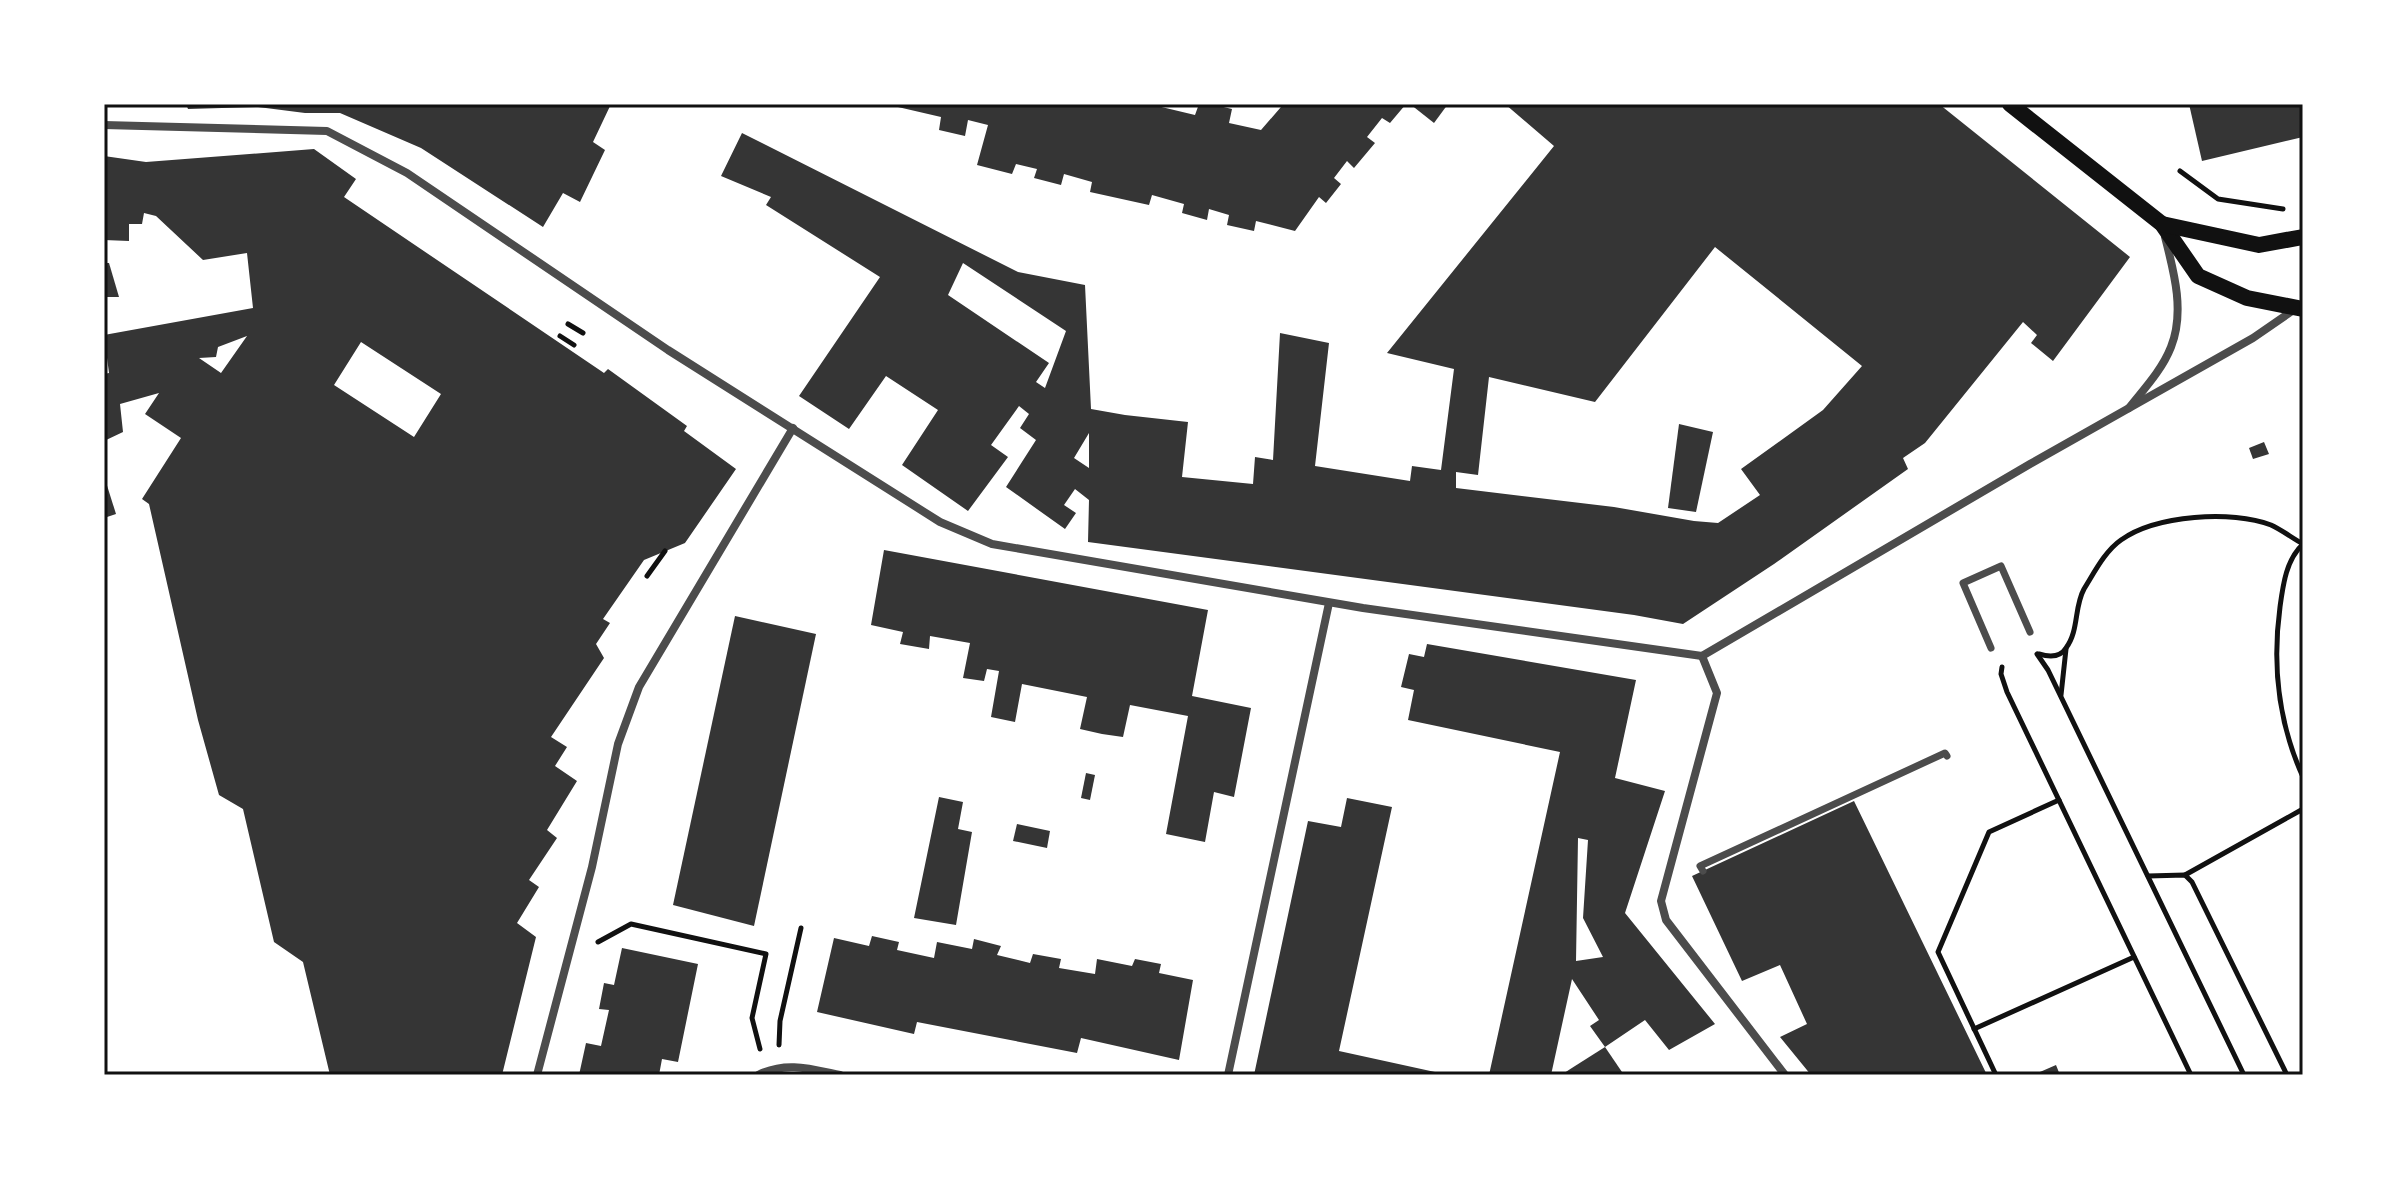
<svg xmlns="http://www.w3.org/2000/svg" width="2407" height="1179" font-family="'Roboto Condensed',sans-serif">
	<style>
		.building { fill: #353535; fill-rule: evenodd }
		.lines { fill: none; stroke-linecap: round; stroke-linejoin: round }
		.path { stroke: #111; stroke-width: 5 }
		.pedestrian { stroke: #4c4c4c; stroke-width: 7 }
		.minor { stroke: #4c4c4c; stroke-width: 8 }
		.secondary { stroke: #111; stroke-width: 16 }
		.neatline { fill: none; stroke: #111; stroke-width: 3 }
	</style>
	<rect width="100%" height="100%" fill="#fff"/>
	<g class="building">
		<polygon points="186,104 611,104 593,142 605,150 580,202 563,193 543,227 421,148 340,113 305,113 258,107 188,109"/>
		<polygon points="885,104 1149,104 1195,115 1199,104 1211,104 1232,109 1229,123 1261,130 1281,107 1278,104 1406,104 1390,123 1382,118 1367,137 1375,143 1354,168 1347,161 1334,178 1341,184 1326,203 1319,197 1295,231 1256,221 1254,231 1227,225 1229,215 1209,209 1207,220 1182,213 1184,204 1152,195 1149,205 1090,192 1092,182 1064,174 1061,185 1034,178 1037,169 1016,164 1012,174 977,165 988,125 968,120 965,136 939,130 941,117"/>
		<polygon points="1410,104 1448,104 1434,123"/>
		<path d="M1505 104H1939L2130 257 2053 361 2031 343 2037 335 2023 322 1925 443 1903 458 1908 469 1774 564 1683 624 1634 615 1088 542 1089 500 1075 489 1064 505 1076 513 1065 529 1006 487 1036 440 1020 428 1029 414 1019 406 991 445 1008 457 968 511 902 465 938 410 886 376 849 429 799 396 880 277 766 205 771 197 721 176 742 133 1018 272 1085 285 1091 409 1125 415 1188 422 1182 477 1253 484 1255 457 1273 460 1280 333 1329 343 1315 466 1410 481 1412 466 1441 470 1454 369 1387 353 1554 146ZM1715 247 1862 366 1823 410 1741 469 1760 495 1718 523 1694 521 1614 507 1456 488V472L1478 475 1489 377 1595 402ZM963 263 1066 331 1045 388 1036 382 1049 363 948 295ZM1089 433V468L1074 458Z"/>
		<polygon points="2189,104 2303,104 2303,137 2202,161"/>
		<path d="M314 149 356 179 344 197 604 373 608 369 687 426 684 431 736 469 685 543 644 560 603 619 610 623 596 644 604 658 551 737 567 747 555 766 577 781 547 830 557 838 529 880 539 887 517 923 536 937 502 1075H330L303 962 274 942 243 809 219 795 198 720 149 504 142 499 181 438 145 414 159 393 120 404 123 432 104 441V374L109 373 104 335 253 308 247 253 203 260 156 216 144 213 142 224H129V241L104 240V156L146 162ZM247 336 221 373 199 358 216 357 218 347ZM361 342 441 394 414 437 334 385Z"/>
		<polygon points="104,263 109,263 119,297 104,297"/>
		<polygon points="1679,424 1713,432 1696,512 1668,508"/>
		<polygon points="2264,442 2269,454 2253,459 2249,448"/>
		<polygon points="104,476 116,514 104,518"/>
		<polygon points="884,550 1208,610 1192,696 1251,708 1234,797 1214,792 1205,842 1166,834 1188,716 1130,705 1123,737 1102,734 1080,729 1087,697 1022,684 1015,722 991,717 999,671 987,669 984,681 963,678 970,643 930,636 929,649 900,644 903,632 871,625"/>
		<polygon points="735,616 816,634 754,926 673,905"/>
		<path d="M1427 644 1636 680 1615 778 1665 791 1625 913 1715 1024 1669 1050 1645 1020 1605 1047 1590 1026 1599 1020 1572 979 1551 1075H1489L1560 752 1408 720 1414 690 1401 687 1409 654 1424 657ZM1578 838 1588 840 1583 918 1603 957 1576 961Z"/>
		<polygon points="1086,773 1095,775 1090,800 1081,798"/>
		<polygon points="939,797 963,802 958,829 972,832 956,925 914,918"/>
		<polygon points="1347,798 1392,807 1339,1051 1435,1072 1434,1075 1254,1075 1308,821 1341,827"/>
		<polygon points="1854,801 1987,1075 1811,1075 1780,1037 1807,1024 1780,965 1742,981 1692,876"/>
		<polygon points="1017,824 1050,831 1047,848 1013,841"/>
		<polygon points="872,936 899,942 897,950 934,958 937,942 972,949 974,939 1001,946 997,955 1030,963 1033,954 1061,959 1059,968 1095,974 1097,959 1132,966 1135,959 1161,964 1159,973 1193,980 1179,1060 1081,1038 1077,1053 917,1022 914,1034 817,1012 834,938 869,946"/>
		<polygon points="622,948 698,964 678,1062 662,1059 659,1075 579,1075 586,1043 601,1046 609,1010 599,1009 604,983 614,985"/>
		<polygon points="1605,1047 1624,1075 1561,1075 1575,1066"/>
		<polygon points="2056,1065 2060,1075 2033,1075"/>
	</g>
	<g class="lines">
		<g class="path">
			<polyline points="2180,171 2218,199 2283,209"/>
			<polyline points="568,324 583,333"/>
			<polyline points="560,336 574,345"/>
			<path d="M2303 544C2286 560 2283 585 2280 607 2272 666 2278 722 2303 777"/>
			<polyline points="647,576 665,551"/>
			<polyline points="2037,654 2048,670 2244,1075"/>
			<path d="M2039 654C2049 657 2060 658 2066 648 2079 631 2074 607 2084 589 2094 573 2105 551 2121 540 2156 515 2232 510 2271 525 2282 530 2292 538 2303 544"/>
			<polyline points="2002,667 2001,674 2007,692 2191,1075"/>
			<polyline points="2061,695 2066,649"/>
			<polyline points="2185,875 2303,809"/>
			<polyline points="2148,876 2185,875 2192,882 2287,1075"/>
			<polyline points="598,942 631,924 766,954 752,1018 760,1049"/>
			<polyline points="1974,1029 2134,957"/>
			<polyline points="779,1045 780,1021 801,928"/>
			<polyline points="1996,1075 1938,952 1989,832 2059,800"/>
		</g>
		<g class="pedestrian">
			<polyline points="1991,648 1963,583 2001,566 2030,632"/>
			<polyline points="1703,871 1700,866 1945,753 1947,756"/>
		</g>
		<g class="minor">
			<polyline points="104,125 327,131 407,173 668,350 940,522 992,544 1363,608 1702,656"/>
			<path d="M2129 408C2144 389 2162 370 2171 347 2185 312 2174 272 2165 237"/>
			<polyline points="1702,656 2030,464 2253,338 2295,309"/>
			<polyline points="1702,656 1717,693 1661,901 1666,920 1785,1075"/>
			<polyline points="537,1075 592,867 618,744 639,687 793,428"/>
			<path d="M758 1075C786 1061 811 1069 840 1075"/>
			<polyline points="1228,1075 1329,603"/>
		</g>
		<g class="secondary">
			<polyline points="2010,104 2162,224 2198,276 2247,298 2303,309"/>
			<polyline points="2162,224 2259,245 2303,237"/>
		</g>
	</g>
	<rect width="2407" height="1179" fill="none" stroke="#ffffff" stroke-width="212"/>
	<rect x="106" y="106" width="2195" height="967" class="neatline"/>
</svg>
